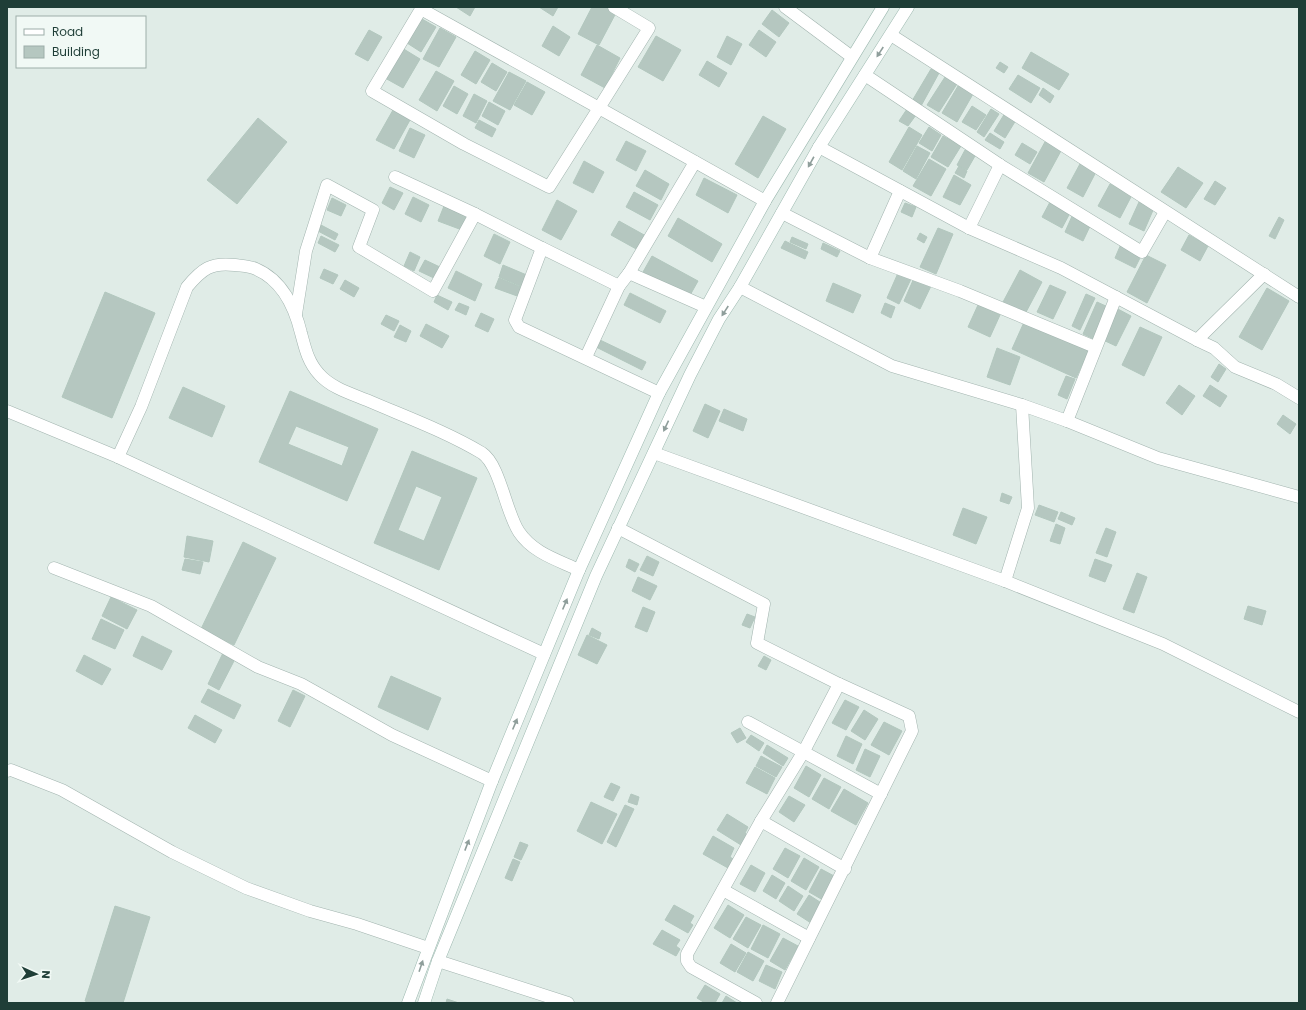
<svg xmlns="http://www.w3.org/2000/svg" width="1306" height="1010" font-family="Poppins,sans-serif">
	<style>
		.building { fill: #b5c7c0; stroke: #b2c7be; fill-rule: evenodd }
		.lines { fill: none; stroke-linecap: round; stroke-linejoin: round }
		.minor-casing { stroke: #a2b4af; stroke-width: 13 }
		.tertiary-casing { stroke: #a2b4af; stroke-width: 13 }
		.secondary-casing { stroke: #9db9b0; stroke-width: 13 }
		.minor { stroke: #fff; stroke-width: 12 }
		.tertiary { stroke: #fff; stroke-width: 12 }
		.secondary { stroke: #fff; stroke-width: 12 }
		.oneway { fill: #8f9e9b }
	</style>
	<rect width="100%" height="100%" fill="#e0ece7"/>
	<g class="building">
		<polygon points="456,7 475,7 470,16"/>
		<polygon points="539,7 558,7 553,16"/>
		<polygon points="592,7 609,7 617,11 599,45 578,34"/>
		<polygon points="772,10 789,23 779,37 762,24"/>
		<polygon points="422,19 436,27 421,52 407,43"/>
		<polygon points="553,26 570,37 559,56 542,46"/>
		<polygon points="440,28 456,37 439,67 423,59"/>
		<polygon points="369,30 382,37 368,61 355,54"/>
		<polygon points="759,30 776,42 766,57 749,45"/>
		<polygon points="656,36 681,50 663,81 638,67"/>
		<polygon points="727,36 742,44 731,65 717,57"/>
		<polygon points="597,45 620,58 605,88 581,75"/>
		<polygon points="402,48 420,59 403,88 385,78"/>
		<polygon points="475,51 490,60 476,84 461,75"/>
		<polygon points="1031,52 1069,74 1059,90 1022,68"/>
		<polygon points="707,61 727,73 719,87 699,75"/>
		<polygon points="1000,62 1008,67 1004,73 996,68"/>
		<polygon points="492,63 507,72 496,91 481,82"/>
		<polygon points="931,69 939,73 921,106 912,101"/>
		<polygon points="436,71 454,81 437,111 419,100"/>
		<polygon points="509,72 526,81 510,110 493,101"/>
		<polygon points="1018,75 1040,88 1031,103 1009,89"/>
		<polygon points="945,77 957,84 939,112 927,105"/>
		<polygon points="527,82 545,92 532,115 514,105"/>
		<polygon points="454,86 468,94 457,114 443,106"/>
		<polygon points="958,86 973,94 957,122 942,113"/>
		<polygon points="1043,88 1054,96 1050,103 1039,95"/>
		<polygon points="474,94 487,101 476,123 463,116"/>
		<polygon points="489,102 505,111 498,125 482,116"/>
		<polygon points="972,106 986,115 976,130 962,122"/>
		<polygon points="907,109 916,115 908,126 899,121"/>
		<polygon points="991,109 999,114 984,137 977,132"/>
		<polygon points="393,110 410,120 394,149 376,140"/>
		<polygon points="1005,113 1016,120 1005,138 994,131"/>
		<polygon points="763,116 786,129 758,178 735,164"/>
		<polygon points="258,118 287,142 237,204 207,180"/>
		<polygon points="479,120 496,129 492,137 475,128"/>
		<polygon points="909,127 922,135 902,170 889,162"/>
		<polygon points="929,127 941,135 932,151 919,143"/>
		<polygon points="410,128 425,135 414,158 399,151"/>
		<polygon points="990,133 1004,142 1000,149 985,140"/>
		<polygon points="943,136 961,146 948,167 931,157"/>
		<polygon points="1046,140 1062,149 1044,182 1028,173"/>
		<polygon points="626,141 646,151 636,171 616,160"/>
		<polygon points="1022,143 1037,152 1030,164 1015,155"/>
		<polygon points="917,146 930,153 916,179 903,171"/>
		<polygon points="965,150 975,156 967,170 957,165"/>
		<polygon points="929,159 946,169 931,196 913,186"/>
		<polygon points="584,161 604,172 593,193 573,183"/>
		<polygon points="1081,162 1097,170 1083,197 1067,188"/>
		<polygon points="959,166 967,171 964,178 955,173"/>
		<polygon points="1178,167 1203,183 1186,208 1161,192"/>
		<polygon points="645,170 669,184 661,200 636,186"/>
		<polygon points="954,175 971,185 960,205 943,197"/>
		<polygon points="704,178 737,195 728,213 696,195"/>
		<polygon points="1215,181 1226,188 1215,205 1204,199"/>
		<polygon points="1110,184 1132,195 1120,218 1098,206"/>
		<polygon points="390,187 403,193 394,210 382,203"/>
		<polygon points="634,192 658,205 650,220 626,207"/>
		<polygon points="413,197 429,205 421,222 405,214"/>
		<polygon points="332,198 346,205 341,216 327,210"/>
		<polygon points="557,200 577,211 561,240 542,230"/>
		<polygon points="1050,202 1070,213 1062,228 1042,217"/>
		<polygon points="1139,202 1154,208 1144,231 1129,224"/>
		<polygon points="905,203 916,207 912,217 901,212"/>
		<polygon points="444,206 467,216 462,230 438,221"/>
		<polygon points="1073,214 1092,222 1083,241 1065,232"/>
		<polygon points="1279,217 1284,220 1275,239 1269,236"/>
		<polygon points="678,218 722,244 712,262 668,236"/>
		<polygon points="619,221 646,236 638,250 611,235"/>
		<polygon points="321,225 338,234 335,240 318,231"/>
		<polygon points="938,228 953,234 936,274 920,267"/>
		<polygon points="920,233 927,237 924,243 917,239"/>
		<polygon points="494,234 510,242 500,264 484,256"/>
		<polygon points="1189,235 1208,246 1200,261 1181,250"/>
		<polygon points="321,236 339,245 335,252 318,243"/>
		<polygon points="792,237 808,244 806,249 790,242"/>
		<polygon points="785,241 808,252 805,259 781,248"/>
		<polygon points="823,243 840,251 837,257 821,249"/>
		<polygon points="1121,244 1142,254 1135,268 1115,258"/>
		<polygon points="410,252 420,257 414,271 404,266"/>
		<polygon points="1146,255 1166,265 1147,303 1127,292"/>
		<polygon points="652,256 698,281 689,297 643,272"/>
		<polygon points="425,260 442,268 436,279 419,271"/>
		<polygon points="503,265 529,276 525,288 499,277"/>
		<polygon points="324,269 338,275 333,284 320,278"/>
		<polygon points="1020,270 1042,282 1025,314 1003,302"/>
		<polygon points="456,271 482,284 475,301 448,288"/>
		<polygon points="898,273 911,279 899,304 887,298"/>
		<polygon points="499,278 523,288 520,297 495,288"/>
		<polygon points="914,278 931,286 920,309 904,301"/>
		<polygon points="345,280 359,288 354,297 340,289"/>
		<polygon points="833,283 861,295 853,313 826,301"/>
		<polygon points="1050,285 1066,292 1053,319 1037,312"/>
		<polygon points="1267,288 1289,301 1262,350 1239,337"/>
		<polygon points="105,292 155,313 112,418 62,397"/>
		<polygon points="630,293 666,311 660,323 624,305"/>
		<polygon points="1086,294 1095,298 1080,330 1072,326"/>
		<polygon points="437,295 452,302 448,310 434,302"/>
		<polygon points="1097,302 1108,307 1094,339 1083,334"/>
		<polygon points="459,303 469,307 466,315 455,310"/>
		<polygon points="885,303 895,307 891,318 881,313"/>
		<polygon points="978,305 1000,315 990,337 968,327"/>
		<polygon points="1116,308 1131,316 1116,346 1101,339"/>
		<polygon points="481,313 494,319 488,332 475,326"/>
		<polygon points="386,315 399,321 394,331 381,324"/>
		<polygon points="1025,320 1089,349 1076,378 1012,349"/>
		<polygon points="426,324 449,336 442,348 420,336"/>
		<polygon points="400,325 411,331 406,342 394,337"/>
		<polygon points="1140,327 1162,337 1144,376 1122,365"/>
		<polygon points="600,340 646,362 642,370 596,347"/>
		<polygon points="997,348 1020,357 1010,385 987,377"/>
		<polygon points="1219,364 1226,369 1218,382 1211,377"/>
		<polygon points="1066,376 1075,379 1067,399 1058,395"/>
		<polygon points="1179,385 1195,396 1182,415 1166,403"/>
		<polygon points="1210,385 1227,396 1220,407 1203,396"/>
		<polygon points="183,387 225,406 212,437 169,418"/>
		<path d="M290 391 378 429 347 501 259 462ZM296 426 349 447 342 466 288 444Z"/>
		<polygon points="705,404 720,411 708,438 693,431"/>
		<polygon points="724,409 747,419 743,431 719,421"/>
		<polygon points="1283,415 1296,424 1290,434 1277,424"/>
		<path d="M412 451 477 478 439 570 374 543ZM416 486 442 497 424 541 398 530Z"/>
		<polygon points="1002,493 1012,497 1009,504 1000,501"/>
		<polygon points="1039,505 1058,512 1054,522 1035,515"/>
		<polygon points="963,508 987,517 976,544 953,535"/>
		<polygon points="1061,512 1075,518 1072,525 1058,519"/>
		<polygon points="1056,524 1065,528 1060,544 1050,541"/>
		<polygon points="1106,528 1116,532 1107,557 1096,553"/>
		<polygon points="187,536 213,541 209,562 184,557"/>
		<polygon points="243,542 276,558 234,645 201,629"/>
		<polygon points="647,556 659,562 653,576 640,570"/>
		<polygon points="185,559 203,562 200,574 182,570"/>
		<polygon points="629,559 639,564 635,572 626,567"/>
		<polygon points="1095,559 1112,565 1105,582 1089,576"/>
		<polygon points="1137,573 1147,577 1134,613 1123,609"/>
		<polygon points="638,577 657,586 650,600 632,591"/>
		<polygon points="111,597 137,610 127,629 102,616"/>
		<polygon points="1248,606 1266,611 1262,625 1244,619"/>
		<polygon points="643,607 655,612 647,632 635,627"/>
		<polygon points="747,614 755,617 750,628 742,625"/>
		<polygon points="101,619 124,630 115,649 92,639"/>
		<polygon points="592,628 601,633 599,639 589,635"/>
		<polygon points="587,635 607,645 597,664 578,655"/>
		<polygon points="142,636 172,651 162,670 133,656"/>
		<polygon points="223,653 235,659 219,690 208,684"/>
		<polygon points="84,655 111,669 102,685 76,671"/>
		<polygon points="764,656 771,660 766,670 758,666"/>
		<polygon points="391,676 441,698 428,730 378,707"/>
		<polygon points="208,689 241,705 234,719 201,702"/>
		<polygon points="293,690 305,696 290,727 278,721"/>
		<polygon points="845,700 859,707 846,730 832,723"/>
		<polygon points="864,710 878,719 865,740 851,731"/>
		<polygon points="195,715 222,730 215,743 188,728"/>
		<polygon points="884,722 902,731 889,755 871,745"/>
		<polygon points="740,728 746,738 737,743 731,733"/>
		<polygon points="751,735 764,743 759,751 746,742"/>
		<polygon points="846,736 862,744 853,764 837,756"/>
		<polygon points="767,745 788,758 783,766 763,753"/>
		<polygon points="865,749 880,756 870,777 856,770"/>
		<polygon points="761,756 782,767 776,777 756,766"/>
		<polygon points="806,766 821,775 809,797 794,788"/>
		<polygon points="755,767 775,778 767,794 746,783"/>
		<polygon points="824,778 841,787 829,809 812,799"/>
		<polygon points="611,783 620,787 613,801 604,797"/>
		<polygon points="844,789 868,803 856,825 831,811"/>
		<polygon points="631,794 639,797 637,805 628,802"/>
		<polygon points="789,796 805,805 794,822 779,812"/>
		<polygon points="591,802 617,814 602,844 577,831"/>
		<polygon points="625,805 634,809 616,847 607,842"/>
		<polygon points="727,814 748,827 745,833 747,835 741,845 717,830"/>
		<polygon points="713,836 734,848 730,857 733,859 728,868 703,854"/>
		<polygon points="520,842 528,845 521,860 514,857"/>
		<polygon points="785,848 800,856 788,878 773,869"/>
		<polygon points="804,858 819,867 806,890 791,881"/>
		<polygon points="513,859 520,862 512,881 505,878"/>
		<polygon points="751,865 765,873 755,892 740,884"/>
		<polygon points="821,869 836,877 823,900 809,892"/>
		<polygon points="772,875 785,883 776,899 763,891"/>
		<polygon points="788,886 803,896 794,911 779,901"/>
		<polygon points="809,895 823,904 811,923 797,914"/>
		<polygon points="674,905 694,916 690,923 693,925 688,933 665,920"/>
		<polygon points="728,905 744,915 730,938 714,928"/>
		<polygon points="115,906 150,917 123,1003 91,1003 85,1001"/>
		<polygon points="746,917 761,925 748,948 733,939"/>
		<polygon points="763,925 780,934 768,958 751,949"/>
		<polygon points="662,930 680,940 676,946 680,949 676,956 653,944"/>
		<polygon points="783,938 798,946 785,970 770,961"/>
		<polygon points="731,944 746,953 735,972 720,963"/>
		<polygon points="748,952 764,961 753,981 737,972"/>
		<polygon points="766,965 782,972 775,989 759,981"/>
		<polygon points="705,985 720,994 715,1003 705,1003 697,998"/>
		<polygon points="726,996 737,1003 722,1003"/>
		<polygon points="447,999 459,1003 446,1003"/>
	</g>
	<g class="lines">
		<g class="minor-casing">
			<g id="minor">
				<polyline points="422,7 421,9 599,108 649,28 614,7"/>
				<polyline points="785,7 852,57"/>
				<polyline points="421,9 372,91 464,144 549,187 599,108 765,201"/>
				<polyline points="891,35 1299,297"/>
				<polyline points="865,75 1000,165 1142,252 1165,212"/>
				<polyline points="819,147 969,228 1061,268 1197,340 1264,274"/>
				<polyline points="395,177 475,214"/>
				<polyline points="782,213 870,258 900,191"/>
				<polyline points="969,228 1000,165"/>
				<polyline points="870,258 960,291 1095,347"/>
				<polyline points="629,273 706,307"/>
				<polyline points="619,286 542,248 515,320 519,327 659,393"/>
				<polyline points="740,287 892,366 1022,405 1067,421 1116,297"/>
				<polyline points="296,314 306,251 327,185 373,210 359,247 433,291 475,214 542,248"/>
				<polyline points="1197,340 1214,348 1235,367 1276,384 1299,398"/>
				<polyline points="586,357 619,286 629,273 695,162"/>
				<path d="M7 411 118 457 141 407 187 287C202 269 211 262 235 265 242 266 250 266 256 269 282 280 295 308 301 333 305 348 308 362 319 374 331 388 352 394 369 401 406 417 447 432 482 453 500 465 506 513 519 532 533 553 558 560 579 570"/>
				<polyline points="1067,421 1158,458 1299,497"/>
				<polyline points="118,457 544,654"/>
				<polyline points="618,528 764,604 757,643 839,684 909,716 912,731 777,1003"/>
				<polyline points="54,568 151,606 258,667 301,684 392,735 492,781"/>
				<polyline points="1005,581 1028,508 1022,405"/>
				<polyline points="748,722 881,794"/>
				<polyline points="7,771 11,770 62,790 172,852 246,888 310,911 357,924 428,948"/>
				<polyline points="761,821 845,869"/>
				<polyline points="723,890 809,938"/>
				<polyline points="438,961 568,1003"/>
				<polyline points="756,1003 691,967 687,961 687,954 761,821 804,751 839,684"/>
			</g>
		</g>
		<g class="tertiary-casing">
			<polyline id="tertiary" points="654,453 1005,581 1163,644 1299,712"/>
		</g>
		<g class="secondary-casing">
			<g id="secondary">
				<polyline points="408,1003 492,781 579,570 659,393 765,201 883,7"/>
				<polyline points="424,1003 438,961 596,576 690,375 719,319 740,287 819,147 908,7"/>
			</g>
		</g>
		<use href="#minor" class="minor"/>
		<use href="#tertiary" class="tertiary"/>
		<use href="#secondary" class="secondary"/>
	</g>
	<defs><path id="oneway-solid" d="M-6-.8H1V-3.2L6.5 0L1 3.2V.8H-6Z"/></defs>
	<g class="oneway">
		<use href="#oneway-solid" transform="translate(880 52) rotate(123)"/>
		<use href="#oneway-solid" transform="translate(811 162) rotate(119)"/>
		<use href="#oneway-solid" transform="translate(725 311) rotate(123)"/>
		<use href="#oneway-solid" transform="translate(666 426) rotate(115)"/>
		<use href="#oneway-solid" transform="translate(565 604) rotate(-67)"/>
		<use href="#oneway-solid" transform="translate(515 724) rotate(-67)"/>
		<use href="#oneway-solid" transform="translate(467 845) rotate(-69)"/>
		<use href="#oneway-solid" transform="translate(421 966) rotate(-71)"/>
	</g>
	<rect width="1306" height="1010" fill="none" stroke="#1f3e37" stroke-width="16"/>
	<rect x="16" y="16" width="130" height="52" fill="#f1f9f5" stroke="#9daea9"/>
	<rect x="24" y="29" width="20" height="6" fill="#ffffff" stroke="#9daea9"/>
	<text x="52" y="36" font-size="12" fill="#1f3e37">Road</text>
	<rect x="24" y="46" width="20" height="12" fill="#b5c7c0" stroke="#9daea9"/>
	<text x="52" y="56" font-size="12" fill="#1f3e37">Building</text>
	<g transform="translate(36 974) rotate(93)" stroke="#f1f9f5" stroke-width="3" paint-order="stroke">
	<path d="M0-3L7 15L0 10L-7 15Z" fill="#1f3e37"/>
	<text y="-6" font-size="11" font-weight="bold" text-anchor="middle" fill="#1f3e37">N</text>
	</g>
</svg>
